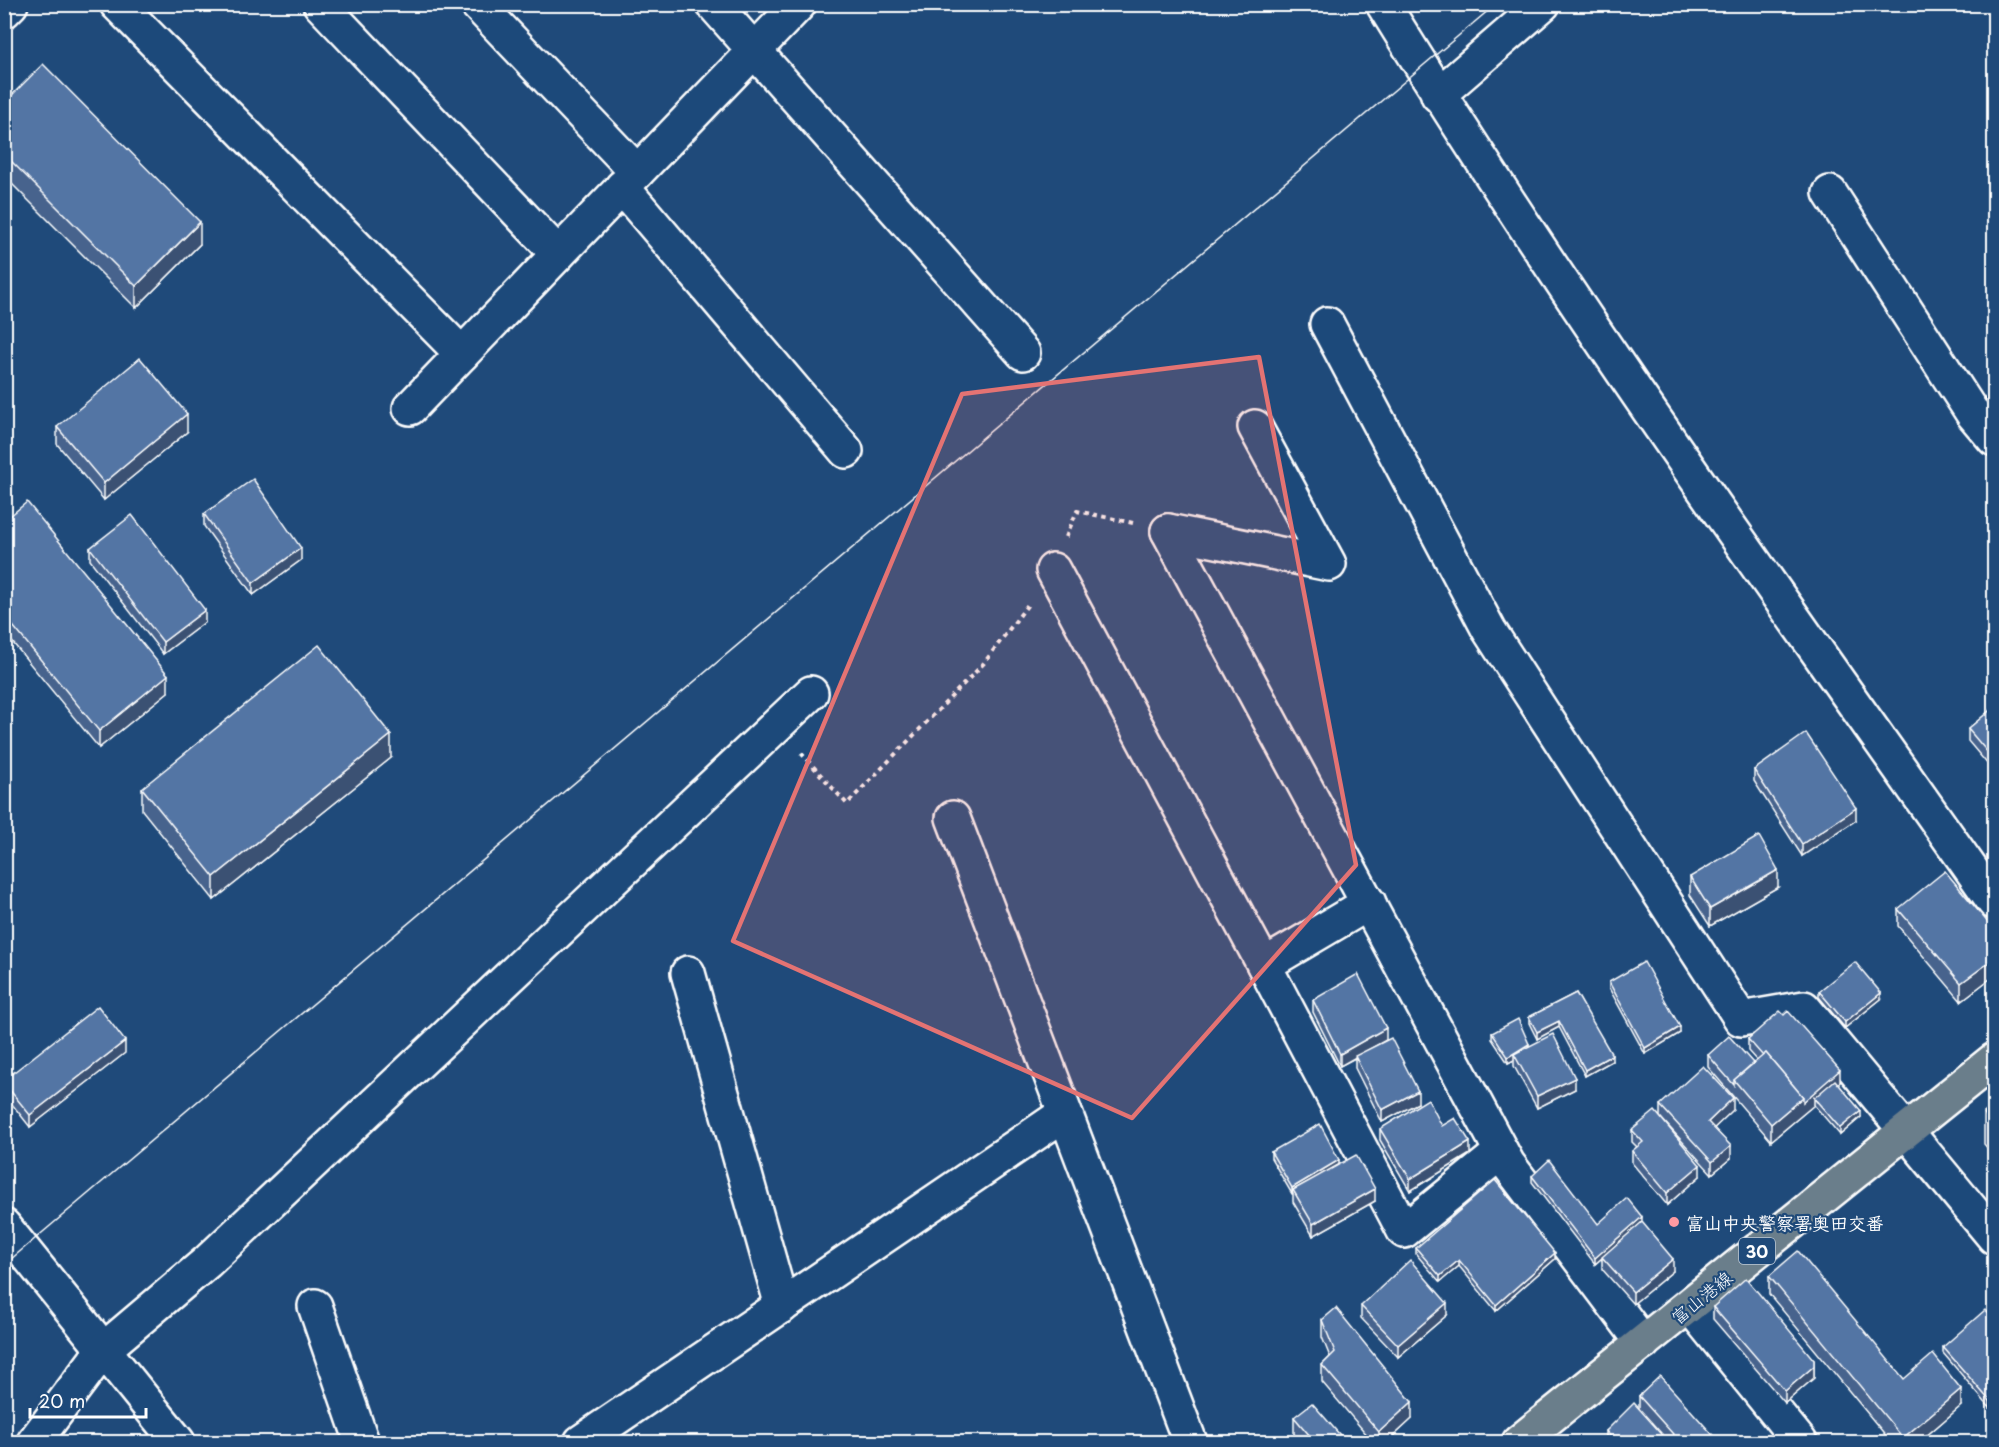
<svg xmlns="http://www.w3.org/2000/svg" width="1999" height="1447" font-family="'Playpen Sans','Klee One',sans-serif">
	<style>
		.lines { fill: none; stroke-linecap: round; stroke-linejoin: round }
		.minor-casing { stroke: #fff; stroke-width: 38 }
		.major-casing { stroke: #fff; stroke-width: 38 }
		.path { stroke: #fff; stroke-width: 4; stroke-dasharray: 4.5 4.5; stroke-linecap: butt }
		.minor { stroke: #1f4a7a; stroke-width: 33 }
		.major { stroke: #6b7e8b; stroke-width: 33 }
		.tram { stroke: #fff; stroke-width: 1.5 }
		.wall { fill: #47648d; stroke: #fff; stroke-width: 1.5 }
		.shaded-wall { fill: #3a5173; stroke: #fff; stroke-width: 1.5 }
		.building { fill: #5374a4; stroke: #fff; stroke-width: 1.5 }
		.marked { fill: #e47373; fill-opacity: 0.2; stroke: #e47373; stroke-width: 4.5; stroke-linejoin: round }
		.poi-dot { fill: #ff9aa2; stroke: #1f4a7a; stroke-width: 2 }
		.labels { text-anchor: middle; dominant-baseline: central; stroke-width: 4.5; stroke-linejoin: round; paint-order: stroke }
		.shield { fill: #1f4a7a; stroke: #bcc9d7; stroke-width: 1.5 }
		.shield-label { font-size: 16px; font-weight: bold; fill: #fff }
		.poi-label { font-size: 18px; font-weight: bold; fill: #fff; stroke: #1f4a7a; text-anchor: start }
		.street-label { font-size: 18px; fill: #fff; stroke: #1f4a7a }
	</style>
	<rect width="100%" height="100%" fill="#1f4a7a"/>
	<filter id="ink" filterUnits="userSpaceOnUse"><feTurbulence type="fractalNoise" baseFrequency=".0167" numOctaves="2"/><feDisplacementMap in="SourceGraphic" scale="12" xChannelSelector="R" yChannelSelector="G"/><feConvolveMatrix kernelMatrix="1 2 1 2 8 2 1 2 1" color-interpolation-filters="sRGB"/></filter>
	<g filter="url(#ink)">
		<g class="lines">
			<g class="minor-casing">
				<g id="minor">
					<polyline points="117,4 462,354"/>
					<polyline points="320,4 558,254"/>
					<polyline points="477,4 637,172"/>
					<polyline points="713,4 1023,353"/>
					<path d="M1383 4C1573 313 1786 606 1994 902"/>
					<polyline points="4,11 11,4"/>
					<polyline points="1438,95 1543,4"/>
					<polyline points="622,187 846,451"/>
					<polyline points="1830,193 1973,414 1994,439"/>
					<polyline points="1327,324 1489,630 1741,1019 1804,1008 1994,1237"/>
					<polyline points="410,408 799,4"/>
					<polyline points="1168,531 1508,1164 1643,1343"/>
					<polyline points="1168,531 1329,564 1255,427"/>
					<polyline points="1053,570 1264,965 1369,903"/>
					<polyline points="953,818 1190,1442"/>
					<polyline points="1264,965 1404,1231 1501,1152"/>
					<polyline points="688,973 782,1306"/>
					<polyline points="4,1226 178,1442"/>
					<polyline points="315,1306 362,1442"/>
					<polyline points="1690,1306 1800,1442"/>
					<polyline points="34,1442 103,1350 207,1262 811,693"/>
					<polyline points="581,1442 1064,1114"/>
				</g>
			</g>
			<g class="major-casing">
				<polyline id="major" points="1519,1442 1994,1060"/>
			</g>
			<g class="path">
				<polyline points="1066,537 1077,511 1133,523"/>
				<polyline points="801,753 847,804 984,663 1029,603"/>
			</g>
			<use href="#minor" class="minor"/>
			<use href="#major" class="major"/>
			<polyline class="tram" points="4,1265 1496,4"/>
		</g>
		<g class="wall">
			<polygon points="4,103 200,244 136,308 4,176"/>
			<polygon points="57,427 187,432 104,500 57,444"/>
			<polygon points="204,514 301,560 253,595 204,526"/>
			<polygon points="4,521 168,692 99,748 4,632"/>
			<polygon points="90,548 205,622 163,654 90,560"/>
			<polygon points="1995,706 1995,773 1968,741 1968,729"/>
			<polygon points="391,758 214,900 142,810 142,788"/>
			<polygon points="1754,770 1856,820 1802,856 1754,781"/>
			<polygon points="1690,877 1778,887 1710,926 1690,895"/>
			<polygon points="1898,909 1995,931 1995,975 1961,1001 1898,926"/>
			<polygon points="1609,982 1680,1033 1645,1054 1609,988"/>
			<polygon points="1819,991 1881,999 1845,1028 1819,997"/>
			<polygon points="1576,993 1612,1061 1585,1076 1559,1027 1537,1039 1529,1023 1529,1017"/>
			<polygon points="1313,1000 1386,1040 1375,1046 1418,1103 1382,1122 1355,1068 1355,1058 1340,1066 1313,1012"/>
			<polygon points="1492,1033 1529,1046 1575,1089 1537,1108 1514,1066 1514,1060 1508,1063 1492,1039"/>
			<polygon points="1748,1039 1840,1082 1838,1084 1861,1117 1840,1135 1814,1105 1771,1141 1708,1067 1708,1055 1753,1063 1757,1061 1748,1051"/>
			<polygon points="125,1053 30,1127 4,1094 4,1080"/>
			<polygon points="1995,1104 1995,1157 1984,1144 1984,1113"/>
			<polygon points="1660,1105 1733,1110 1714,1128 1731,1158 1712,1174 1660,1117"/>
			<polygon points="1442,1126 1470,1154 1410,1191 1380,1140 1380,1129"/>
			<polygon points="1632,1130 1700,1176 1667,1205 1632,1163 1632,1151 1637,1147 1632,1142"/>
			<polygon points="1271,1152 1339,1165 1375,1201 1313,1236 1293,1202 1293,1194 1292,1194 1271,1158"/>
			<polygon points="1532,1176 1598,1224 1642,1223 1673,1271 1633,1304 1602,1269 1602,1258 1595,1264 1532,1182"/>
			<polygon points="1416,1248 1555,1259 1496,1311 1459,1266 1440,1282 1416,1254"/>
			<polygon points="1769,1276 1904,1379 1961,1406 1918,1443 1892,1443 1769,1294"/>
			<polygon points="1361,1306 1447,1315 1398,1357 1361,1318"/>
			<polygon points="1713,1307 1814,1360 1814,1378 1785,1403 1713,1319"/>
			<polygon points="1322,1320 1412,1419 1386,1443 1374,1443 1322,1382 1322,1365 1330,1357 1322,1337"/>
			<polygon points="1995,1322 1995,1404 1990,1408 1943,1353 1943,1347"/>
			<polygon points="1639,1396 1720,1443 1606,1443 1606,1431 1639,1409"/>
			<polygon points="1294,1417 1347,1443 1301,1443 1294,1434"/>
		</g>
		<g class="shaded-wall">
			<polygon points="200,222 200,244 136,308 136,286"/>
			<polygon points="187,414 187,432 104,500 104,483"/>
			<polygon points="301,548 301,560 253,595 253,583"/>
			<polygon points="205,610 205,622 163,654 163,642"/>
			<polygon points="168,675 168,692 99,748 99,731"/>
			<polygon points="391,735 391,758 214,900 214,877"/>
			<polygon points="1856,808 1856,820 1802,856 1802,844"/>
			<polygon points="1778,870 1778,887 1710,926 1710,909"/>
			<polygon points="1995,958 1995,975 1961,1001 1961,983"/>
			<polygon points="1881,993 1881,999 1845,1028 1845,1022"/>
			<polygon points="1559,1021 1559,1027 1537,1039 1537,1032"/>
			<polygon points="1680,1027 1680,1033 1645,1054 1645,1048"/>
			<polygon points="1386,1028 1386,1040 1340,1066 1340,1054"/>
			<polygon points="125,1041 125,1053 30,1127 30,1115"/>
			<polygon points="1529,1044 1529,1050 1514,1054 1514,1060 1508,1063 1508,1057"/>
			<polygon points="1612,1055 1612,1061 1585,1076 1585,1070"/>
			<polygon points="1840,1070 1840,1082 1817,1102 1814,1098 1814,1105 1771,1141 1771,1124 1803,1097"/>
			<polygon points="1575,1078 1575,1089 1537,1108 1537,1096"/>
			<polygon points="1418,1091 1418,1103 1382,1122 1382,1110"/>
			<polygon points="1733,1098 1733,1110 1708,1134 1708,1122"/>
			<polygon points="1861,1111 1861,1117 1840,1135 1840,1128"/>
			<polygon points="1470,1142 1470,1154 1410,1191 1410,1179"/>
			<polygon points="1731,1146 1731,1158 1712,1174 1712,1162"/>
			<polygon points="1339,1160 1339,1166 1293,1190 1292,1194 1292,1188"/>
			<polygon points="1700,1165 1700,1176 1667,1205 1667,1193"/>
			<polygon points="1375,1189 1375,1201 1313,1236 1313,1224"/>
			<polygon points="1642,1217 1642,1223 1595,1264 1595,1258"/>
			<polygon points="1555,1253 1555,1259 1496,1311 1496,1305"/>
			<polygon points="1673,1259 1673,1271 1633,1304 1633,1292"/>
			<polygon points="1459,1260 1459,1266 1440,1282 1440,1276"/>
			<polygon points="1447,1303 1447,1315 1398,1357 1398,1345"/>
			<polygon points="1814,1366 1814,1378 1785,1403 1785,1391"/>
			<polygon points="1961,1389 1961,1406 1918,1443 1903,1443 1903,1438"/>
			<polygon points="1995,1398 1995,1404 1990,1408 1990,1401"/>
			<polygon points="1412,1402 1412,1419 1386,1443 1379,1443 1379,1432"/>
		</g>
		<g class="building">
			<polygon points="43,64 200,222 136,286 4,154 4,103"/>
			<polygon points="140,358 187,414 104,483 57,427"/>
			<polygon points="253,479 301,548 253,583 204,514"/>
			<polygon points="27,502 168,675 99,731 4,615 4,521"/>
			<polygon points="132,515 205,610 163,642 90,548"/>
			<polygon points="319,645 391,735 214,877 142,788"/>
			<polygon points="1995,706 1995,761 1968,729"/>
			<polygon points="1806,733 1856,808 1802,844 1754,770"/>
			<polygon points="1759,836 1778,870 1710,909 1690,877"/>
			<polygon points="1945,871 1995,931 1995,958 1961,983 1898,909"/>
			<polygon points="1644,962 1680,1027 1645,1048 1609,982"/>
			<polygon points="1855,962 1881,993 1845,1022 1819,991"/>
			<polygon points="1358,974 1386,1028 1340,1054 1313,1000"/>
			<polygon points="1576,993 1612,1055 1585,1070 1559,1021 1537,1032 1529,1017"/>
			<polygon points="98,1006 125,1041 30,1115 4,1083 4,1080"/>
			<polygon points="1780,1011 1784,1015 1788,1011 1840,1070 1803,1102 1803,1097 1766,1053 1763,1056 1748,1039"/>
			<polygon points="1518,1019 1529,1044 1508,1057 1492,1033"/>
			<polygon points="1553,1034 1575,1078 1537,1096 1514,1054"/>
			<polygon points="1729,1036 1753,1063 1734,1080 1734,1085 1708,1055"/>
			<polygon points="1391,1038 1418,1091 1382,1110 1355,1056"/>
			<polygon points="1766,1053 1803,1097 1771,1124 1734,1080"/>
			<polygon points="1703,1066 1733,1098 1708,1122 1731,1146 1712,1162 1660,1105"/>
			<polygon points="1835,1080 1861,1111 1840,1128 1814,1098"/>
			<polygon points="1428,1099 1442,1126 1455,1118 1470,1142 1410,1179 1380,1129"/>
			<polygon points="1995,1104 1995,1126 1984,1113"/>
			<polygon points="1655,1111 1700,1165 1667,1193 1632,1151 1643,1142 1632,1130"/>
			<polygon points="1320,1124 1339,1160 1292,1188 1271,1152"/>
			<polygon points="1356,1155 1375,1189 1313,1224 1293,1190"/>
			<polygon points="1549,1160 1598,1224 1627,1198 1642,1217 1595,1258 1532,1176"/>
			<polygon points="1495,1180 1555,1253 1496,1305 1459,1260 1440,1276 1416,1248"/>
			<polygon points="1642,1222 1673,1259 1633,1292 1602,1257"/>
			<polygon points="1798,1251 1904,1379 1933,1354 1961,1389 1903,1438 1769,1276"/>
			<polygon points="1410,1260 1447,1303 1398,1345 1361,1306"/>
			<polygon points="1746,1278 1814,1360 1814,1366 1785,1391 1713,1307"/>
			<polygon points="1336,1308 1412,1402 1379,1432 1322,1365 1335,1352 1322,1320"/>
			<polygon points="1985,1310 1995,1322 1995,1398 1990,1401 1943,1347"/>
			<polygon points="1660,1376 1720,1443 1681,1443 1639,1396"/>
			<polygon points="1312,1403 1347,1443 1316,1443 1294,1417"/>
			<polygon points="1634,1403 1670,1443 1616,1443 1606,1431"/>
		</g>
	</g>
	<path class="marked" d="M1259 357 1356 865 1132 1118 733 941 962 394Z"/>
	<circle class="poi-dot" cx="1674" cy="1222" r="6"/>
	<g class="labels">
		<rect class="shield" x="1739" y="1238" width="36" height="26" rx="4.5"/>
		<g class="shield-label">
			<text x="1757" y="1251">30</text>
		</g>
		<g class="poi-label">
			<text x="1686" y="1222">富山中央警察署奥田交番</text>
		</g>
		<g class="street-label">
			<text transform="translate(1701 1297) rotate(-39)">富山港線</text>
		</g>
	</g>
	<rect width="1999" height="1447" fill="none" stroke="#1f4a7a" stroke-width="24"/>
	<rect x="12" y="12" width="1975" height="1423" fill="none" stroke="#fff" stroke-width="2" filter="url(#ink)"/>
	<path d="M30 1408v9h116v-9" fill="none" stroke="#ffffff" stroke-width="3"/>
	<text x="39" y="1408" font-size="18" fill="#ffffff" stroke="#1f4a7a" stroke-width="4.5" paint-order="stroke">20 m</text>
</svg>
